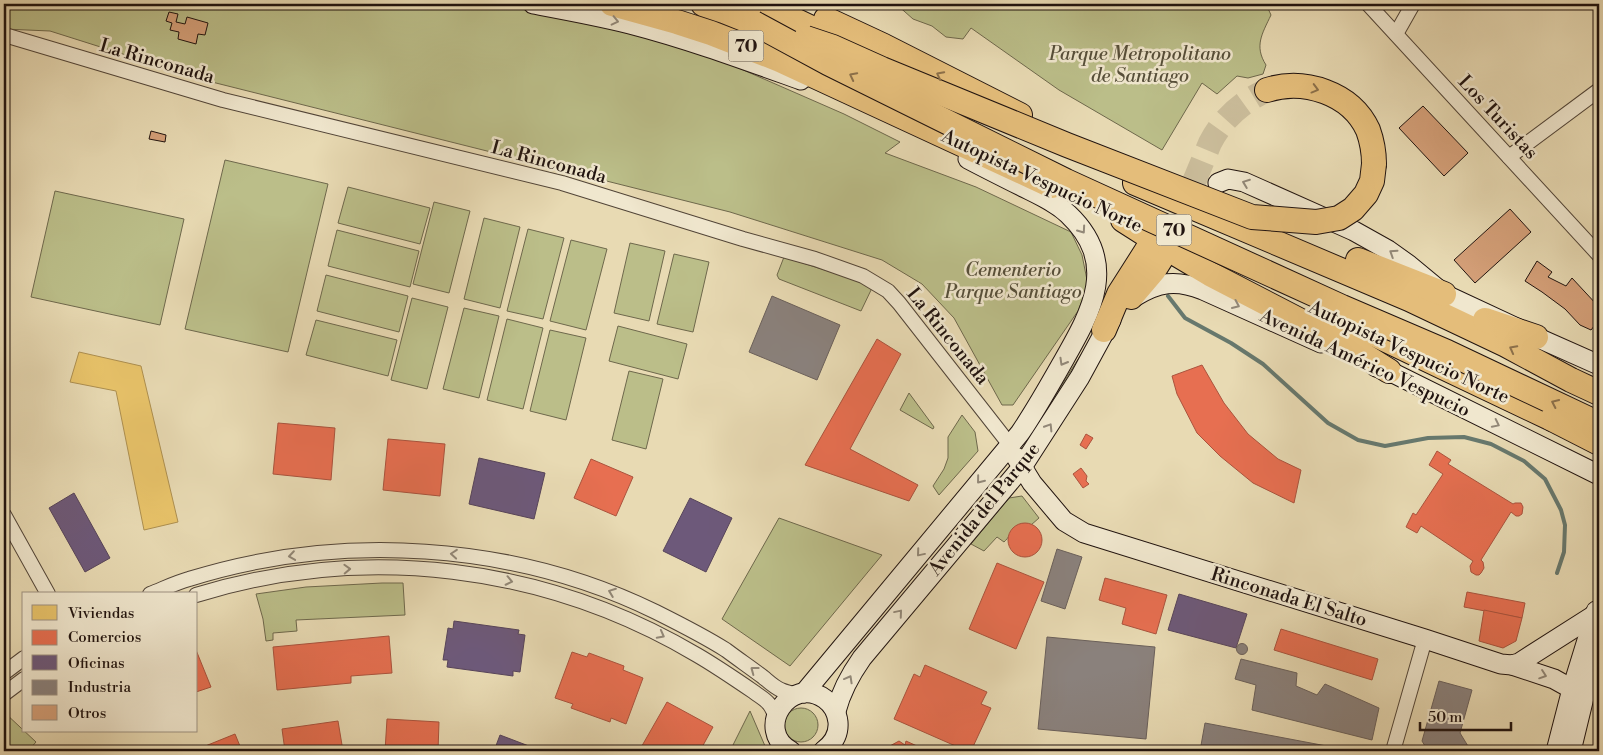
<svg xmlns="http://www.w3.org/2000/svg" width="1603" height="755" font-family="'Libre Bodoni',serif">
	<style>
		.green { fill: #bbbe89; stroke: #6e684c }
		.homes { fill: #e9c46a; stroke: #ad8f4f }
		.shops { fill: #e76f51; stroke: #ab533d }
		.offices { fill: #6d597a; stroke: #56445a }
		.industry { fill: #8a817c; stroke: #6a605b }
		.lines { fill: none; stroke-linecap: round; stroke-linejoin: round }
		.stream { stroke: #67786d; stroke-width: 4 }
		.building { fill: #d5a079; stroke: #20130f }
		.highway-tunnel { stroke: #cabc9a; stroke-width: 24; stroke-dasharray: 24 12; stroke-linecap: butt }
		.street-casing { stroke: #524538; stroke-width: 16 }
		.secondary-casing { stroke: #20130f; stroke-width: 21 }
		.highway-casing { stroke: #20130f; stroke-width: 26 }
		.street { stroke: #f0e7ce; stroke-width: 14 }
		.secondary { stroke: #f0e7ce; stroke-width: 19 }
		.highway { stroke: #e4bd7a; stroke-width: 24 }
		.highway-bridge-casing { stroke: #20130f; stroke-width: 26; stroke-linecap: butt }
		.highway-bridge { stroke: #e4bd7a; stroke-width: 24 }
		.oneway { stroke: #928878 }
		.oneway2 { stroke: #8c704a }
		.labels { text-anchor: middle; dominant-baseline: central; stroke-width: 5; stroke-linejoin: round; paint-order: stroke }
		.shield { fill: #f0e7ce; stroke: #5e5348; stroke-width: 1 }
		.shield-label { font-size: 18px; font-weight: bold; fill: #20130f }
		.park-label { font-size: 19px; font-style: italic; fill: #564f3a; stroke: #f0e7ce }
		.street-label { font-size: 19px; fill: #20130f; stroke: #f0e7ce }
	</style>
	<rect width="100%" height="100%" fill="#e8dab3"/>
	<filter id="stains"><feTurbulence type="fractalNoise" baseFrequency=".004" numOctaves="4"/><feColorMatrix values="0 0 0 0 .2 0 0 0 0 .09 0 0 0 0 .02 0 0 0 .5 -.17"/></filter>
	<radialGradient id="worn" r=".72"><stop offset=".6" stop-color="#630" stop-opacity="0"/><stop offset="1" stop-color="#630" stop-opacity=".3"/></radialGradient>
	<g class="green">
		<polygon points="4,4 506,4 633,30 709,55 844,114 900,142 885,153 976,187 1071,232 1082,255 1088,285 1078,311 1013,405 1002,405 954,318 922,284 882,260 730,212 208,81 50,31 4,29"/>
		<path d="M896 4H1266L1271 15C1262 34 1254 46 1266 65L1263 74 1248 78 1237 76 1217 94 1202 83 1162 150 1059 90 971 28 963 39 946 37 932 26 913 19Z"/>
		<polygon points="225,160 328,184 288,352 185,329"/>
		<polygon points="348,187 430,208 420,244 338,223"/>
		<polygon points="55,191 184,219 160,325 31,297"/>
		<polygon points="434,202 470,211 449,293 413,284"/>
		<polygon points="484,218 520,227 500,308 464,299"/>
		<polygon points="528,229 564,238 543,319 507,311"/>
		<polygon points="337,230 419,251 410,287 328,266"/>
		<polygon points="571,240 607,249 586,330 550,321"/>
		<polygon points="630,243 665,251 649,321 614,313"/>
		<polygon points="674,254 709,262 693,332 657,324"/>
		<polygon points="784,257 853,279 872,288 861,311 779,279 777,275"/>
		<polygon points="326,275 408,296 399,332 317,311"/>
		<polygon points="412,298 448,307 427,389 391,380"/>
		<polygon points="464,308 499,316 479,398 443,389"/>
		<polygon points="507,319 543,328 523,409 487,400"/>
		<polygon points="316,320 397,340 388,376 306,355"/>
		<polygon points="1101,323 1084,357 1031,441 1028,438"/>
		<polygon points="618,326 687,344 678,379 609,361"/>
		<polygon points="550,330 586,338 566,420 530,411"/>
		<polygon points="629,371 663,379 646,449 612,440"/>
		<polygon points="909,393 934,427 933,429 900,410"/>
		<polygon points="962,415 975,432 978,451 939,495 933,486 944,469 948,458 948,437"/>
		<path d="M1022 496 1039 518 1031 525C1013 520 1014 533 1004 542L997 537 984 551 971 544 1009 498Z"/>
		<polygon points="779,518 882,555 790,666 722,619"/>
		<polygon points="382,583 403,583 405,615 296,620 297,631 273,633 273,640 266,641 263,619 256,594 306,587"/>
		<circle cx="801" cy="725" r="17"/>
		<polygon points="750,711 765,746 764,751 730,751"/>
		<polygon points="4,712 36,742 28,751 21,747 17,751 4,751"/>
	</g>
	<polygon class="homes" points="79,352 141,366 178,522 144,530 116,391 70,382"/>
	<g class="shops">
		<polygon points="877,339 901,354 850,449 918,485 909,501 805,465"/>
		<polygon points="1202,365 1224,403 1248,434 1278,459 1301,470 1294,503 1253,483 1220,456 1197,433 1177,394 1172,376"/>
		<polygon points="278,423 335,428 331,480 273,474"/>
		<polygon points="1086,434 1093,438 1086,449 1080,445"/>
		<polygon points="388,439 445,444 440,496 383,490"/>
		<polygon points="1437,451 1451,460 1448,464 1513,504 1515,503 1521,503 1523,507 1522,514 1519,516 1516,516 1511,512 1481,560 1483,562 1484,568 1481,573 1479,575 1476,575 1471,572 1470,566 1473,561 1421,526 1417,533 1406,527 1413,513 1416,515 1443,474 1429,465"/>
		<polygon points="591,459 633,477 616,516 574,498"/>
		<polygon points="1081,468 1087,476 1086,481 1089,484 1083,488 1073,474"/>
		<circle cx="1025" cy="540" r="17"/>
		<polygon points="997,563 1044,582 1016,649 969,629"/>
		<polygon points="1105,578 1167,595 1156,634 1122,624 1126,608 1099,600"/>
		<polygon points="1467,592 1525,603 1522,618 1464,607"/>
		<polygon points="1484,610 1522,618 1516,641 1503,648 1479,641"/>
		<polygon points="1281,629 1378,659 1372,680 1274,650"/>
		<polygon points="389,636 392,673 351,676 351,683 277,690 273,647"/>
		<polygon points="196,650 211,687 196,692"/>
		<polygon points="572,652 587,657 589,653 624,666 623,670 643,678 626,724 611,718 610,722 571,708 573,704 555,698"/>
		<polygon points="925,665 987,692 981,704 991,708 971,751 967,751 894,719 914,674 920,677"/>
		<polygon points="667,702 713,727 700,751 639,751"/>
		<polygon points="387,719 439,722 438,751 385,751"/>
		<polygon points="338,721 343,751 285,751 282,729"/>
		<polygon points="235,734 242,751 193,751"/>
		<polygon points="899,741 905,745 906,741 928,751 886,751 888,747"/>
	</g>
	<g class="offices">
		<polygon points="479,458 545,473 534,519 469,504"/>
		<polygon points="74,493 110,558 85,572 49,508"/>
		<polygon points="690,498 732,518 706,572 663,551"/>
		<polygon points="1179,594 1247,614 1236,648 1168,630"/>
		<polygon points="454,621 519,630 518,634 525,635 520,672 513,671 513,676 447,667 448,660 443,660 448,628 453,629"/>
		<polygon points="500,735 542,751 494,751"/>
	</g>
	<g class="industry">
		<polygon points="772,296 840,325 817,380 749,352"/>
		<polygon points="1057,549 1082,557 1065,609 1041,601"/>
		<polygon points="1047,637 1155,647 1146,739 1038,729"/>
		<circle cx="1242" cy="649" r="5.5"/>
		<polygon points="1241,659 1297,673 1296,686 1317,695 1325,684 1379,708 1372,740 1252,710 1256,685 1235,679"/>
		<polygon points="1439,681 1472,690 1460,733 1471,751 1428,751 1422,741"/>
		<polygon points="1205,723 1353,751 1200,751"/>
	</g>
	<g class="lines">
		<g class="stream">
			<polyline points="916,4 918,8"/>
			<polyline points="1168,296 1185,318 1231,343 1263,364 1328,423 1358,440 1385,446 1428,438 1464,437 1491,444 1524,461 1545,479 1561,510 1565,525 1564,552 1557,573"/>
		</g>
	</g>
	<g class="building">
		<polygon points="169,12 178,14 176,22 185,24 187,17 208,23 205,35 198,34 196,44 178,39 179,32 170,30 172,23 166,21"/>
		<polygon points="1423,106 1468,153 1444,176 1399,128"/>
		<polygon points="151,131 166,135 165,142 149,139"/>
		<polygon points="1510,209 1531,232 1475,283 1454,260"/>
		<polygon points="1537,261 1552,272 1548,277 1566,286 1572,278 1598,306 1593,311 1599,316 1599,320 1591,330 1580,325 1565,309 1542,292 1525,281"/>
	</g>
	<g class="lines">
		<path class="highway-tunnel" d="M1166 250 1210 143C1223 118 1242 102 1267 90"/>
		<g class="street-casing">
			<g id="street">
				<polyline points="1368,4 1599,255"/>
				<polyline points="1396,34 1413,4"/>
				<polyline points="4,37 8,36 223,100 562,183 743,239 815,259 863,276 888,291 899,303 1010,445"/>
				<polyline points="1509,157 1599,90"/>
				<polyline points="4,515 48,594"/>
				<path d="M150 594C163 589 175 583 189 579 340 532 513 542 656 612 680 624 704 636 726 650 738 659 751 668 763 677 768 681 774 687 781 690 785 692 791 693 795 695"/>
				<path d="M196 595C365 543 545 565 697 655 716 666 735 679 754 692 759 696 765 699 769 704 772 707 774 713 776 717"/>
				<polyline points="4,673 24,658"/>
				<polyline points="4,694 24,679"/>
				<polyline points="1393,751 1425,639"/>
			</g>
		</g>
		<g class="secondary-casing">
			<g id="secondary">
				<path d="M533 4C565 10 598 16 630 24 688 39 745 60 801 80"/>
				<polyline points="1218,183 1228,179 1244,182 1354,231 1388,250 1409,265 1444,294 1536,337 1599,365"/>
				<path d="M1134 297C1158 282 1176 279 1203 290L1321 343"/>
				<polyline points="1376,367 1389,371 1599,475"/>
				<polyline points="1016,457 1032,483 1064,521 1084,533 1425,639 1501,664 1512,665 1519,663 1599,612"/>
				<polyline points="1512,665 1554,679 1572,689"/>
				<path d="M804 693 1020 433C1035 411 1048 388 1061 365 1090 314 1121 264 1068 214 1055 202 1039 195 1023 187 1005 178 987 169 968 159"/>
				<path d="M836 711C841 692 850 675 862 658L1022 467 1080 377 1111 320"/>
				<path d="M791 751C753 730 790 674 825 699 832 704 837 713 838 722 839 734 833 744 823 751"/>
				<polyline points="1556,751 1572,689 1596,611"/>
				<polyline points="1571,751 1587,685 1599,656"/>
			</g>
		</g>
		<g class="highway-casing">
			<g id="highway">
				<polyline points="612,4 677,22 711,33 780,60 1052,186"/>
				<polyline points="703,4 724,11 754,23"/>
				<polyline points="761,4 843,43"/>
				<polyline points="826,19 884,46 1020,115"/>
				<path d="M1267 90C1304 78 1351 93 1368 130 1372 141 1374 152 1374 164"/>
				<polyline points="1135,183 1409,299 1506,345 1571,380 1599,393"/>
				<polyline points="1123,220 1178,255 1210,274 1349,346 1389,371"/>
				<polyline points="1358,260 1444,294"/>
				<polyline points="1131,297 1154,270 1164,254"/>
				<polyline points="1344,320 1552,419"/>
				<polyline points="1485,320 1536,337"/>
				<polyline points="1104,330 1119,294 1147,250"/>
			</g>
		</g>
		<use href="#street" class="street"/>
		<use href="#secondary" class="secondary"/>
		<use href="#highway" class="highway"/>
		<g class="highway-bridge-casing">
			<g id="highway-bridge">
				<polyline points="754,23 828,63 1066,181 1342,307 1447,352 1599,424"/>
				<polyline points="806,38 833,47 882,69 1067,145 1252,217 1316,222 1339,218 1353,209 1366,194 1372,181 1374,164"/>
				<polyline points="1552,419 1599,443"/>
			</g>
		</g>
		<use href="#highway-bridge" class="highway-bridge"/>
	</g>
	<defs><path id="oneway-chevron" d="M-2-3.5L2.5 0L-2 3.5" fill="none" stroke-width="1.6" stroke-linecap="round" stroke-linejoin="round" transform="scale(1.25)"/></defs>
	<g class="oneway">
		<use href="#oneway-chevron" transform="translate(615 21) rotate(13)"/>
		<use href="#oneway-chevron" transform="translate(1246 183) rotate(-159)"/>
		<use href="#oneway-chevron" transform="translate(1082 230) rotate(55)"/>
		<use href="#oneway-chevron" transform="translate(1393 253) rotate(-147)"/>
		<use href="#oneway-chevron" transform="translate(1236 305) rotate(24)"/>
		<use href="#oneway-chevron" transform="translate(1063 362) rotate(120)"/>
		<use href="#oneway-chevron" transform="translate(1496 424) rotate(26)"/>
		<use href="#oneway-chevron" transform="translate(1049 427) rotate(-58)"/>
		<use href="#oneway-chevron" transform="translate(980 480) rotate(129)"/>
		<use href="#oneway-chevron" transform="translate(920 553) rotate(130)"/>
		<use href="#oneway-chevron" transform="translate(454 554) rotate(-175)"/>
		<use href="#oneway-chevron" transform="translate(292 556) rotate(172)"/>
		<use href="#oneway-chevron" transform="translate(347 569) rotate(-2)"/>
		<use href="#oneway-chevron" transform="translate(509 581) rotate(12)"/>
		<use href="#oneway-chevron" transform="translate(612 592) rotate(-159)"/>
		<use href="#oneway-chevron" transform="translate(899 613) rotate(-50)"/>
		<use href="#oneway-chevron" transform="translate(661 635) rotate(28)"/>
		<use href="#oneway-chevron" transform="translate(754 670) rotate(-143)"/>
		<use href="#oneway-chevron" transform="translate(1543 675) rotate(19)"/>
		<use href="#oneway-chevron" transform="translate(849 679) rotate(-61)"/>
	</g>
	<g class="oneway2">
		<use href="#oneway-chevron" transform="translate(940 75) rotate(-153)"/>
		<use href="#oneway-chevron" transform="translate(853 76) rotate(-153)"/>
		<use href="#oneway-chevron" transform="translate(1315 89) rotate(15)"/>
		<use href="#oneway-chevron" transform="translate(1513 349) rotate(-152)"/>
		<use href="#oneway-chevron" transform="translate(1555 403) rotate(-155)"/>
	</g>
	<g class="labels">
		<g class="shield">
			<rect x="728.5" y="30.5" width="35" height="31" rx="4"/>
			<rect x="1156.5" y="214.5" width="35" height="31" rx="4"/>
		</g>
		<g class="shield-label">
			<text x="746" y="46">70</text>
			<text x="1174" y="230">70</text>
		</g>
		<g class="park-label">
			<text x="1140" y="54">Parque Metropolitano<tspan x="1140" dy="22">de Santiago</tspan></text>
			<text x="1013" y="270">Cementerio<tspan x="1013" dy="22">Parque Santiago</tspan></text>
		</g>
		<g class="street-label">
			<text transform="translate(157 61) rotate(16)">La Rinconada</text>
			<text transform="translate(1498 117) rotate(47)">Los Turistas</text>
			<text transform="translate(549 162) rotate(15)">La Rinconada</text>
			<text transform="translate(1042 181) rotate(25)">Autopista Vespucio Norte</text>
			<text transform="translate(948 336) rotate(51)">La Rinconada</text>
			<text transform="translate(1409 352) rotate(25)">Autopista Vespucio Norte</text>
			<text transform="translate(1365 363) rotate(25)">Avenida Américo Vespucio</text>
			<text transform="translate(984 509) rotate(-51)">Avenida del Parque</text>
			<text transform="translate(1289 597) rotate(17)">Rinconada El Salto</text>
		</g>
	</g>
	<rect width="1603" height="755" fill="none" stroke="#e8dab3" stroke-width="20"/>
	<rect x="5" y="5" width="1593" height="745" fill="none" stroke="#20130f" stroke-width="2.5"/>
	<rect x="10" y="10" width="1583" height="735" fill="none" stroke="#20130f"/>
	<rect x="22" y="592" width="175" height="140" fill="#f0e7ce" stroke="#9d9282"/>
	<rect x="32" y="605" width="25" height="15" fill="#e9c46a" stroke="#9d9282"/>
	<text x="68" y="618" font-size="15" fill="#20130f">Viviendas</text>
	<rect x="32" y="630" width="25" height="15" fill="#e76f51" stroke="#9d9282"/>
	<text x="68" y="642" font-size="15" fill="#20130f">Comercios</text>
	<rect x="32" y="655" width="25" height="15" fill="#6d597a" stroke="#9d9282"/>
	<text x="68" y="668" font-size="15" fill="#20130f">Oficinas</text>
	<rect x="32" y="680" width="25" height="15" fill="#8a817c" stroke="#9d9282"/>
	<text x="68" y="692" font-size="15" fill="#20130f">Industria</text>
	<rect x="32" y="705" width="25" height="15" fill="#d5a079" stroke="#9d9282"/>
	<text x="68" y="718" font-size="15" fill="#20130f">Otros</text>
	<path d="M1420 722v8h91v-8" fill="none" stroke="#20130f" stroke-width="2.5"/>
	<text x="1428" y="722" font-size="15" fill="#20130f" stroke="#f0e7ce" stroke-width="4" paint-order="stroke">50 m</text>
	<rect width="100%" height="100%" filter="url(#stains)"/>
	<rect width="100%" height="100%" fill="url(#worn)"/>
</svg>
